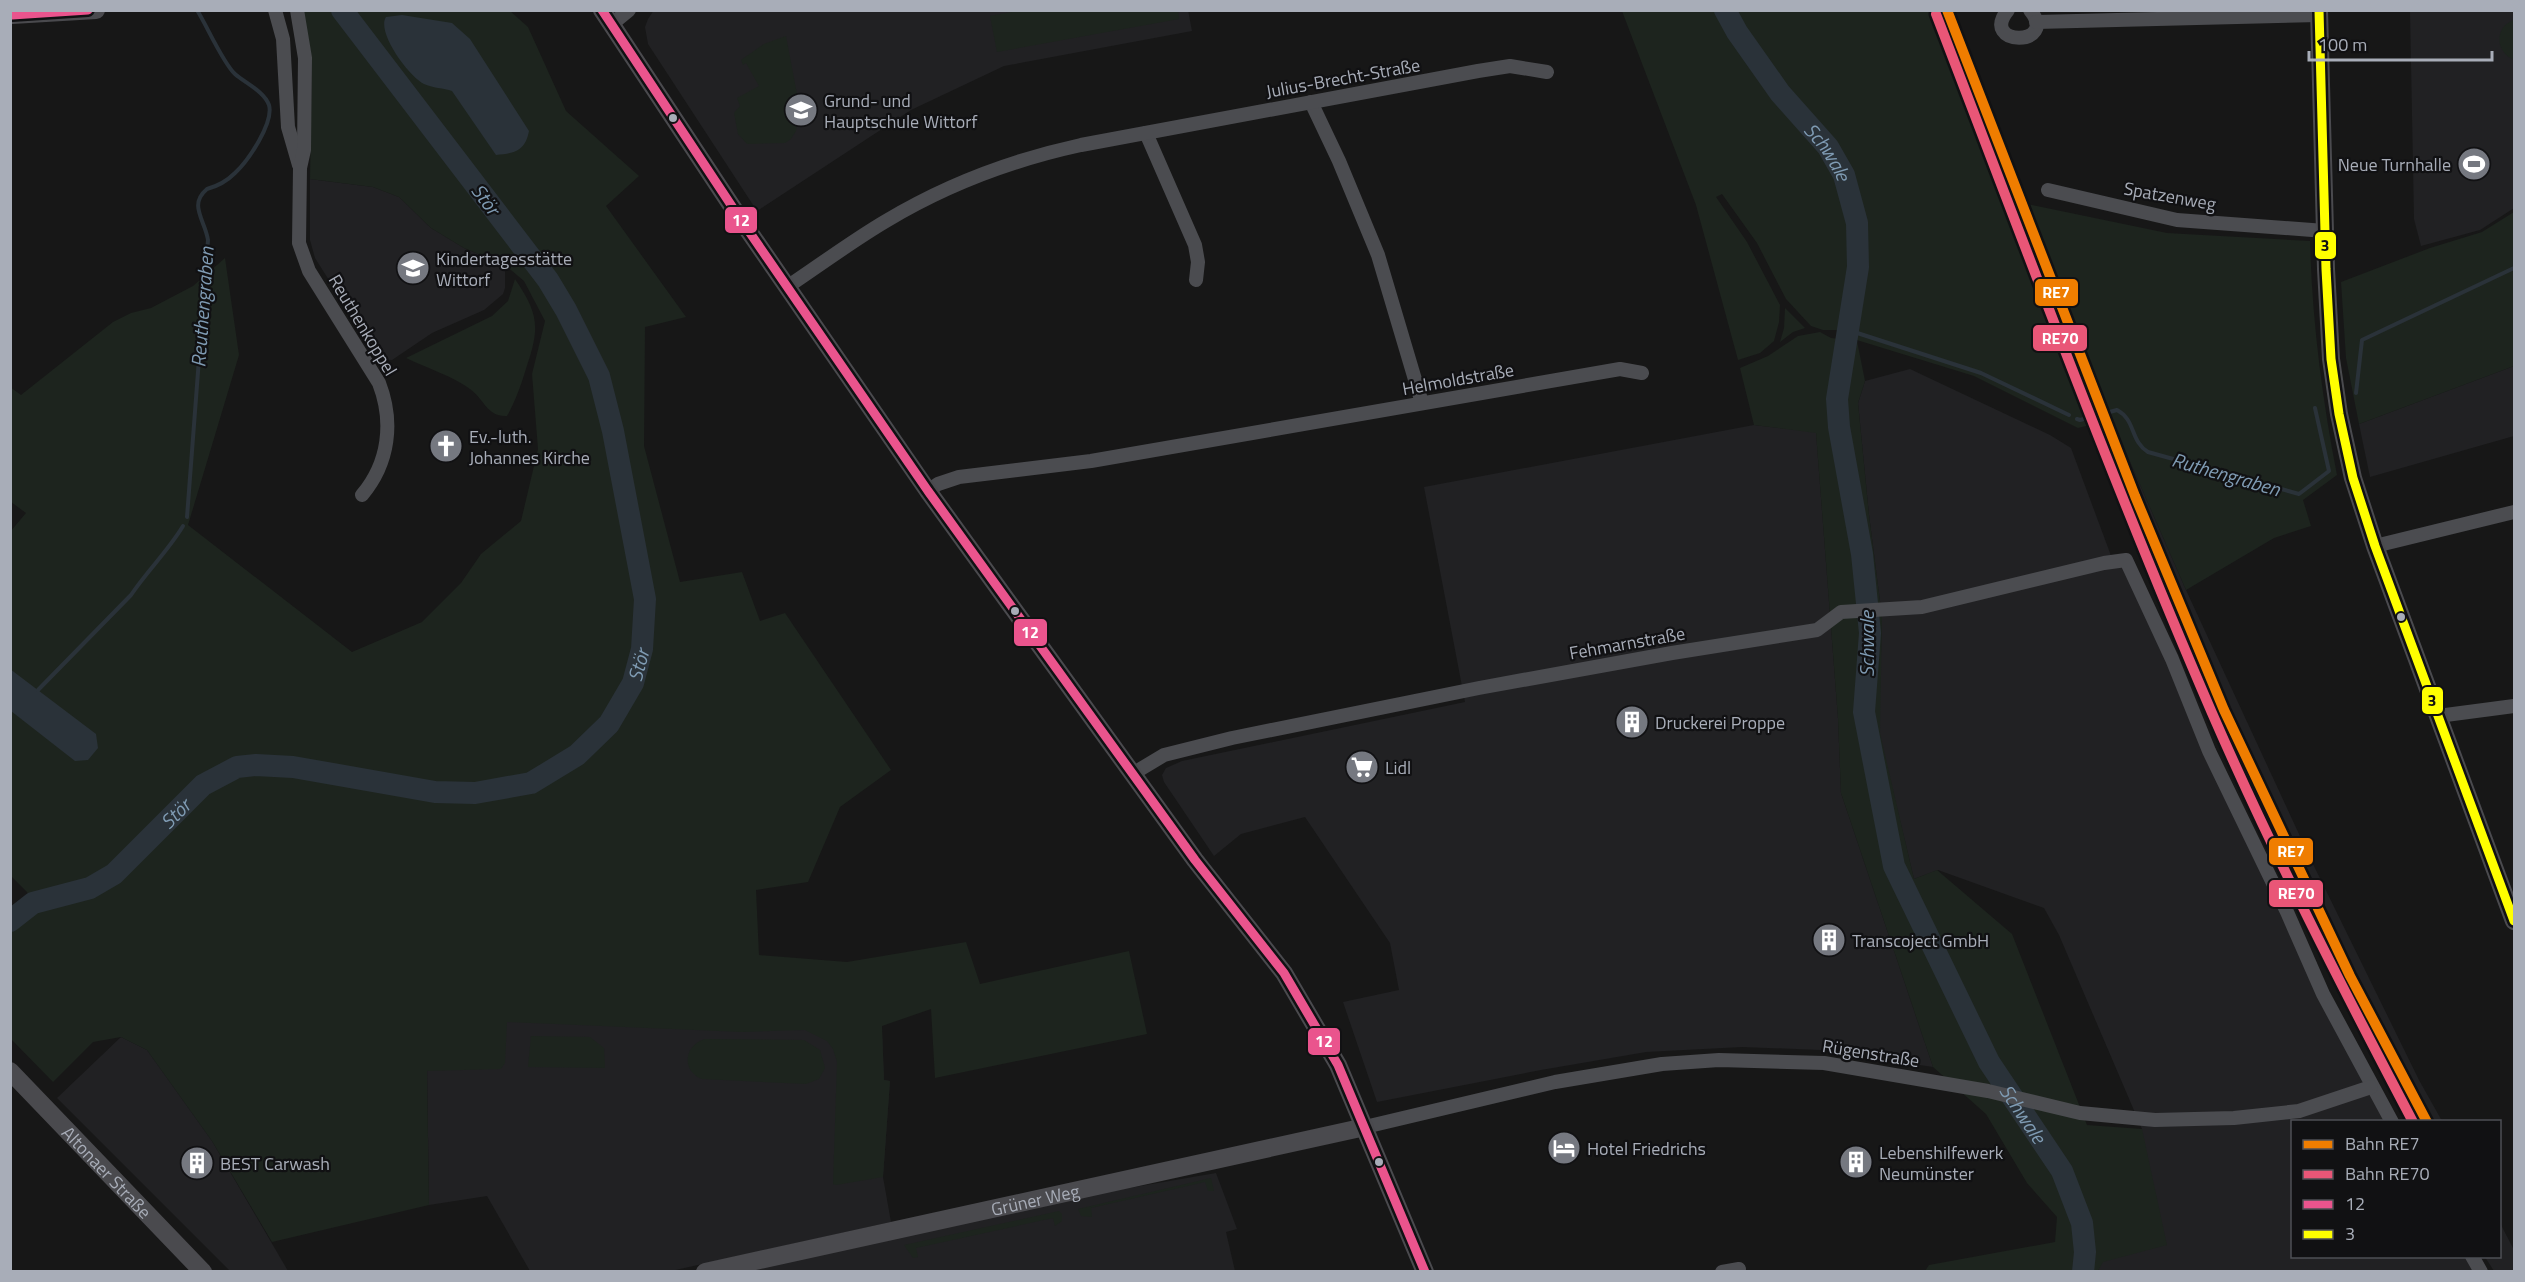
<svg xmlns="http://www.w3.org/2000/svg" width="2525" height="1282" font-family="'Titillium Web',sans-serif">
	<style>
		.built { fill: #212123 }
		.green { fill: #1d241e }
		.water { fill: #2a3239 }
		.lines { fill: none; stroke-linecap: round; stroke-linejoin: round }
		.stream { stroke: #2a3239; stroke-width: 4 }
		.river { stroke: #2a3239; stroke-width: 22 }
		.street { stroke: #4b4c50; stroke-width: 14 }
		.secondary { stroke: #4a4a4e; stroke-width: 18 }
		.bus-1-casing { stroke: #111113; stroke-width: 14 }
		.bus-2-casing { stroke: #111113; stroke-width: 14 }
		.bus-1 { stroke: #ea548d; stroke-width: 9 }
		.bus-2 { stroke: #ff0; stroke-width: 9 }
		.rail-1-casing { stroke: #111113; stroke-width: 15 }
		.rail-2-casing { stroke: #111113; stroke-width: 15 }
		.rail-1 { stroke: #ef7d00; stroke-width: 10 }
		.rail-2 { stroke: #e95677; stroke-width: 10 }
		.bus-dot { fill: #a8adb8; stroke: #111113; stroke-width: 2 }
		.labels { text-anchor: middle; dominant-baseline: central; stroke-width: 4.5; stroke-linejoin: round; paint-order: stroke }
		.street-label { font-size: 18px; fill: #a8adb8; stroke: #111113 }
		.poi-label { font-size: 18px; fill: #a8adb8; stroke: #111113; text-anchor: start }
		.water-label { font-size: 20px; font-style: italic; fill: #7f9bb3; stroke: #111113 }
		.line-badge { stroke: #111113; stroke-width: 2 }
		.badge-label { font-size: 16px; text-anchor: middle; font-weight: bold; fill: #fff }
		.pale-badge-label { font-size: 16px; text-anchor: middle; font-weight: bold; fill: #111 }
	</style>
	<rect width="100%" height="100%" fill="#171717"/>
	<g class="built">
		<polygon points="654,10 1188,10 1192,31 1004,66 911,110 757,211 648,44 645,27 648,19"/>
		<polygon points="1931,11 1954,11 2111,418 2186,590 2311,860 2419,1080 2442,1121 2407,1121 2375,1064 2280,873 2101,452"/>
		<polygon points="2410,11 2514,11 2514,208 2480,230 2421,246 2414,219"/>
		<polygon points="310,179 373,187 399,197 431,228 464,248 505,265 505,288 503,294 484,310 432,333 392,360 381,359 377,356 315,258 310,240"/>
		<polygon points="2514,366 2514,436 2370,477 2359,424"/>
		<polygon points="1910,369 2050,435 2071,448 2113,561 2126,560 2209,751 2392,1121 2292,1122 2292,1256 2472,1257 2481,1271 2098,1271 2142,1129 2059,935 2044,908 1938,870 1914,879 1879,733 1882,617 1869,515 1858,403 1865,381"/>
		<polygon points="1754,425 1816,432 1838,718 1841,793 1933,1067 1821,1050 1742,1047 1646,1052 1541,1070 1377,1102 1343,1002 1399,990 1390,943 1305,817 1241,834 1214,856 1164,782 1162,775 1166,768 1182,761 1465,702 1424,487"/>
		<polygon points="879,957 884,1080 890,1081 883,1177 891,1222 671,1271 530,1271 487,1196 429,1205 427,1067 495,1007 846,999"/>
		<polygon points="121,1037 147,1050 212,1141 288,1271 230,1271 57,1098"/>
		<polygon points="1216,1173 1237,1229 1226,1232 1235,1271 725,1272 1059,1200"/>
		<polygon points="2500,1223 2514,1250 2514,1271 2494,1271 2485,1257 2500,1256"/>
	</g>
	<g class="green">
		<polygon points="1022,10 1178,11 1179,19 997,52 990,16"/>
		<polygon points="303,11 510,11 528,27 566,111 639,176 606,206 686,317 645,327 644,446 680,582 742,572 760,621 785,613 891,770 840,807 808,882 756,890 759,955 847,962 966,942 980,984 1129,951 1147,1034 935,1078 931,1009 882,1026 884,1080 890,1081 883,1177 836,1185 833,1184 837,1062 833,1049 827,1041 805,1030 742,1032 507,1022 505,1063 501,1069 427,1071 429,1205 272,1242 212,1141 147,1050 121,1037 93,1042 53,1082 11,1039 11,921 33,903 27,892 10,875 10,532 26,513 11,502 10,387 21,395 113,322 131,313 151,308 193,286 225,258 239,355 188,525 352,652 422,622 461,583 481,554 521,521 538,449 532,374 545,321 524,281 505,265 464,248 431,228 399,197 373,187 310,179 312,60"/>
		<polygon points="1622,11 1931,11 2090,425 2078,428 1974,376 1847,337 1847,330 1823,330 1811,326 1786,299 1757,243 1722,194 1716,197 1747,242 1780,305 1779,322 1774,341 1760,353 1738,360 1696,205"/>
		<path d="M2514 20V60C2495 52 2494 27 2514 20Z"/>
		<polygon points="786,36 799,105 796,131 791,139 785,143 747,144 738,134 734,113 740,106 737,98 759,86 746,63 743,65 741,60 764,44"/>
		<path d="M2027 204 2167 233 2310 241C2312 319 2322 398 2337 475L2303 500 2311 526 2274 538 2186 590 2111 418Z"/>
		<polygon points="2514,212 2514,366 2359,424 2346,358 2341,282 2430,248 2482,232"/>
		<path d="M515 279C541 317 539 330 525 372 520 388 515 402 507 416 487 417 484 399 470 389 452 376 427 368 406 358L492 316 508 301Z"/>
		<polygon points="1785,308 1805,328 1793,332 1780,342 1784,328"/>
		<polygon points="1820,332 1831,338 1857,341 1865,381 1858,403 1869,515 1882,617 1880,733 1914,879 1937,870 2012,934 2087,1125 2142,1129 2167,1245 2103,1262 2098,1271 1925,1271 1929,1265 2055,1242 2057,1217 2027,1183 1986,1114 1933,1067 1841,793 1838,718 1816,433 1754,425 1740,368 1768,356 1798,336"/>
		<polygon points="531,1036 590,1037 604,1048 605,1068 528,1067"/>
		<path d="M705 1039 804 1040 820 1050 825 1068 819 1079 806 1084 702 1079C681 1071 684 1045 705 1039Z"/>
		<polygon points="1211,1178 1214,1191 1208,1191 1205,1182 1091,1208 1092,1217 1081,1216 1078,1209"/>
		<polygon points="1059,1211 1062,1214 1062,1221 1055,1226 1053,1218 916,1248 918,1257 913,1258 904,1245"/>
	</g>
	<g class="water">
		<path d="M402 15 452 23 470 39 529 131C525 152 514 153 496 155L452 91C444 88 432 88 424 84 409 77 376 32 386 17Z"/>
		<polygon points="10,669 96,734 98,748 88,760 75,761 11,711"/>
	</g>
	<g class="lines">
		<g class="stream">
			<polyline points="1848,330 1981,373 2069,415"/>
			<polyline points="2356,393 2362,340 2514,268"/>
			<path d="M2077 419 2080 420 2117 410C2136 420 2130 441 2148 452L2299 494 2329 471 2315 408"/>
			<path d="M187 517 208 240C205 220 188 205 207 189 218 186 227 181 235 173 248 161 274 123 269 105 264 91 245 83 235 74 223 63 207 26 197 10"/>
			<path d="M38 690 131 595C147 571 168 551 183 526"/>
		</g>
		<g class="river">
			<path id="s1" d="M1725 10 1737 32 1780 93 1828 147 1844 175 1857 223 1858 267 1837 399 1839 427 1862 554 1870 633 1864 712 1894 866 1989 1062 2062 1171 2082 1223 2085 1252 2083 1272"/>
			<path id="s2" d="M10 921 33 903 90 888 114 874 203 785 237 767 256 765 293 767 435 792 475 793 531 783 577 755 609 724 633 683 642 649 645 599 613 431 599 376 566 310 548 280 342 10"/>
		</g>
		<g class="street">
			<polyline points="275,10 283,39 288,127 299,165"/>
			<path d="M297 10 305 58 304 150 300 168 299 243 309 271 379 383C394 422 389 463 362 495"/>
			<path d="M2008 10C1978 47 2060 47 2030 10"/>
			<polyline points="2036,22 2319,15"/>
			<polyline points="612,24 629,10"/>
			<polyline points="1311,102 1339,161 1378,255 1422,403"/>
			<polyline points="1146,133 1195,245 1198,262 1196,280"/>
			<polyline points="2048,190 2177,220 2325,231"/>
			<path d="M787 287C820 265 852 241 886 221 946 185 1012 160 1081 145L1478 71 1510 66 1547 72"/>
			<polyline points="928,491 938,484 959,477 1091,461 1620,369 1642,373"/>
			<polyline points="2375,546 2514,512"/>
			<polyline points="2438,716 2514,706"/>
			<polyline points="1134,773 1164,755 1232,738 1479,688 1672,653 1817,630 1841,612 1922,607 2104,563 2126,560 2172,659 2209,751 2287,912 2323,994 2392,1122"/>
			<polyline points="1365,1127 1555,1082 1662,1064 1719,1060 1824,1063 1988,1091 2080,1113 2155,1120 2234,1118 2299,1111 2371,1087"/>
			<polyline points="2472,1256 2481,1272"/>
			<polyline points="1722,1272 1739,1269"/>
		</g>
		<g class="secondary">
			<polyline points="602,10 739,217 928,491 1195,860 1284,973 1338,1065 1425,1272"/>
			<polyline points="2319,10 2326,269 2331,359 2339,414 2353,478 2375,546 2514,921"/>
			<polyline points="12,15 96,10"/>
			<path id="s3" d="M10 1071 203 1272"/>
			<path id="s4" d="M705 1272 1365 1127"/>
		</g>
		<g class="bus-1-casing">
			<g id="bus-1">
				<polyline points="13,10 12,15 88,10"/>
				<polyline points="602,10 739,217 928,491 1195,860 1284,973 1338,1065 1425,1272"/>
			</g>
		</g>
		<g class="bus-2-casing">
			<polyline id="bus-2" points="2319,10 2326,269 2331,359 2339,414 2353,478 2375,546 2514,921"/>
		</g>
		<use href="#bus-1" class="bus-1"/>
		<use href="#bus-2" class="bus-2"/>
		<g class="rail-1-casing">
			<polyline id="rail-1" points="1947,10 2135,496 2224,710 2350,976 2427,1122"/>
		</g>
		<g class="rail-2-casing">
			<path id="rail-2" d="M1936 14C2026 248 2113 484 2212 713 2273 853 2342 987 2413 1122"/>
		</g>
		<use href="#rail-1" class="rail-1"/>
		<use href="#rail-2" class="rail-2"/>
	</g>
	<defs>
		<g id="school-disc" transform="scale(1.725)"><circle r="9.5" fill="#757880" stroke="#111113"/><path d="M0-5L7-2L0 1L-7-2ZM-4 1L0 2.5L4 1V4Q0 6-4 4Z" fill="#fff"/></g>
		<g id="stadium-disc" transform="scale(1.725)"><circle r="9.5" fill="#757880" stroke="#111113"/><path d="M0-5a6.5 5 0 1 0 0 10a6.5 5 0 1 0 0-10ZM-3.5-1.8h7v3.6h-7Z" fill="#fff"/></g>
		<g id="church-disc" transform="scale(1.725)"><circle r="9.5" fill="#757880" stroke="#111113"/><path d="M-1.2-6h2.4v3.5h3.3v2.4h-3.3V6h-2.4V-.1h-3.3v-2.4h3.3Z" fill="#fff"/></g>
		<g id="building-disc" transform="scale(1.725)"><circle r="9.5" fill="#757880" stroke="#111113"/><path d="M-4-6H4V6H1V3H-1V6H-4ZM-2.5-4.3h1.7v1.8h-1.7ZM.8-4.3h1.7v1.8H.8ZM-2.5-1h1.7V.8h-1.7ZM.8-1h1.7V.8H.8Z" fill="#fff"/></g>
		<g id="supermarket-disc" transform="scale(1.725)"><circle r="9.5" fill="#757880" stroke="#111113"/><path d="M-6-5.5h2.5l.6 2H6L4.5 2H-2.5L-4.4-4H-6ZM-1.5 3.2a1.3 1.3 0 1 0 .1 0ZM3 3.2a1.3 1.3 0 1 0 .1 0Z" fill="#fff"/></g>
		<g id="hotel-disc" transform="scale(1.725)"><circle r="9.5" fill="#757880" stroke="#111113"/><path d="M-6-4.5h1.5V1H6V5H4.5V3h-9V5H-6ZM-4 0a1.8 1.8 0 1 1 3.6 0ZM.5 0V-2.5h3Q6-2.5 6 0Z" fill="#fff"/></g>
	</defs>
	<g fill-rule="evenodd">
		<use href="#school-disc" x="801" y="110"/>
		<use href="#stadium-disc" x="2474" y="164"/>
		<use href="#school-disc" x="413" y="268"/>
		<use href="#church-disc" x="446" y="446"/>
		<use href="#building-disc" x="1632" y="722"/>
		<use href="#supermarket-disc" x="1362" y="767"/>
		<use href="#building-disc" x="1829" y="940"/>
		<use href="#hotel-disc" x="1564" y="1148"/>
		<use href="#building-disc" x="1856" y="1162"/>
		<use href="#building-disc" x="197" y="1163"/>
	</g>
	<g class="bus-dot">
		<circle cx="673" cy="118" r="5"/>
		<circle cx="1015" cy="611" r="5"/>
		<circle cx="2401" cy="617" r="5"/>
		<circle cx="1379" cy="1162" r="5"/>
	</g>
	<g class="labels">
		<g class="street-label">
			<text transform="translate(1343 78) rotate(-10)">Julius-Brecht-Straße</text>
			<text transform="translate(2170 196) rotate(10)">Spatzenweg</text>
			<text transform="translate(363 325) rotate(59)">Reuthenkoppel</text>
			<text transform="translate(1458 379) rotate(-10)">Helmoldstraße</text>
			<text transform="translate(1627 643) rotate(-10)">Fehmarnstraße</text>
			<text transform="translate(1871 1053) rotate(9)">Rügenstraße</text>
			<text stroke="none"><textPath href="#s3" startOffset="140">Altonaer Straße</textPath></text>
			<text stroke="none"><textPath href="#s4" startOffset="338">Grüner Weg</textPath></text>
		</g>
		<g class="poi-label">
			<text x="824" y="100">Grund- und<tspan x="824" dy="21">Hauptschule Wittorf</tspan></text>
			<text x="2451" y="164" text-anchor="end">Neue Turnhalle</text>
			<text x="436" y="258">Kindertagesstätte<tspan x="436" dy="21">Wittorf</tspan></text>
			<text x="469" y="436">Ev.-luth.<tspan x="469" dy="21">Johannes Kirche</tspan></text>
			<text x="1655" y="722">Druckerei Proppe</text>
			<text x="1385" y="767">Lidl</text>
			<text x="1852" y="940">Transcoject GmbH</text>
			<text x="1587" y="1148">Hotel Friedrichs</text>
			<text x="1879" y="1152">Lebenshilfewerk<tspan x="1879" dy="21">Neumünster</tspan></text>
			<text x="220" y="1163">BEST Carwash</text>
		</g>
		<g class="water-label">
			<text stroke="none"><textPath href="#s1" startOffset="176">Schwale</textPath></text>
			<text transform="translate(486 199) rotate(53)">Stör</text>
			<text transform="translate(202 307) rotate(-86)">Reuthengraben</text>
			<text transform="translate(2226 474) rotate(16)">Ruthengraben</text>
			<text transform="translate(1866 644) rotate(-90)">Schwale</text>
			<text stroke="none"><textPath href="#s2" startOffset="742">Stör</textPath></text>
			<text stroke="none"><textPath href="#s2" startOffset="202">Stör</textPath></text>
			<text stroke="none"><textPath href="#s1" startOffset="1184">Schwale</textPath></text>
		</g>
	</g>
	<g class="line-badge">
		<rect x="724" y="206" width="34" height="28" rx="6" fill="#ea548d"/>
		<rect x="2314" y="231" width="23" height="29" rx="6" fill="#ff0"/>
		<rect x="2034" y="278" width="45" height="29" rx="6" fill="#ef7d00"/>
		<rect x="2032" y="324" width="56" height="28" rx="6" fill="#e95677"/>
		<rect x="1013" y="618" width="35" height="29" rx="6" fill="#ea548d"/>
		<rect x="2421" y="686" width="23" height="29" rx="6" fill="#ff0"/>
		<rect x="2268" y="837" width="46" height="29" rx="6" fill="#ef7d00"/>
		<rect x="2268" y="879" width="56" height="29" rx="6" fill="#e95677"/>
		<rect x="1307" y="1027" width="34" height="29" rx="6" fill="#ea548d"/>
	</g>
	<g class="badge-label">
		<text x="741" y="226">12</text>
		<text x="2056" y="298">RE7</text>
		<text x="2060" y="344">RE70</text>
		<text x="1030" y="638">12</text>
		<text x="2291" y="857">RE7</text>
		<text x="2296" y="899">RE70</text>
		<text x="1324" y="1047">12</text>
	</g>
	<g class="pale-badge-label">
		<text x="2325" y="251">3</text>
		<text x="2432" y="706">3</text>
	</g>
	<rect width="2525" height="1282" fill="none" stroke="#a8adb8" stroke-width="24"/>
	<rect x="2291" y="1120" width="210" height="138" fill="#111113" stroke="#4d4f55" stroke-width="1.5"/>
	<rect x="2303" y="1140" width="30" height="9" fill="#ef7d00" stroke="#4d4f55" stroke-width="1.5"/>
	<text x="2345" y="1150" font-size="18" fill="#a8adb8">Bahn RE7</text>
	<rect x="2303" y="1170" width="30" height="9" fill="#e95677" stroke="#4d4f55" stroke-width="1.5"/>
	<text x="2345" y="1180" font-size="18" fill="#a8adb8">Bahn RE70</text>
	<rect x="2303" y="1200" width="30" height="9" fill="#ea548d" stroke="#4d4f55" stroke-width="1.5"/>
	<text x="2345" y="1210" font-size="18" fill="#a8adb8">12</text>
	<rect x="2303" y="1230" width="30" height="9" fill="#ffff00" stroke="#4d4f55" stroke-width="1.5"/>
	<text x="2345" y="1240" font-size="18" fill="#a8adb8">3</text>
	<path d="M2309 51v9h183v-9" fill="none" stroke="#a8adb8" stroke-width="3"/>
	<text x="2318" y="51" font-size="18" fill="#a8adb8" stroke="#111113" stroke-width="4.5" paint-order="stroke">100 m</text>
</svg>
